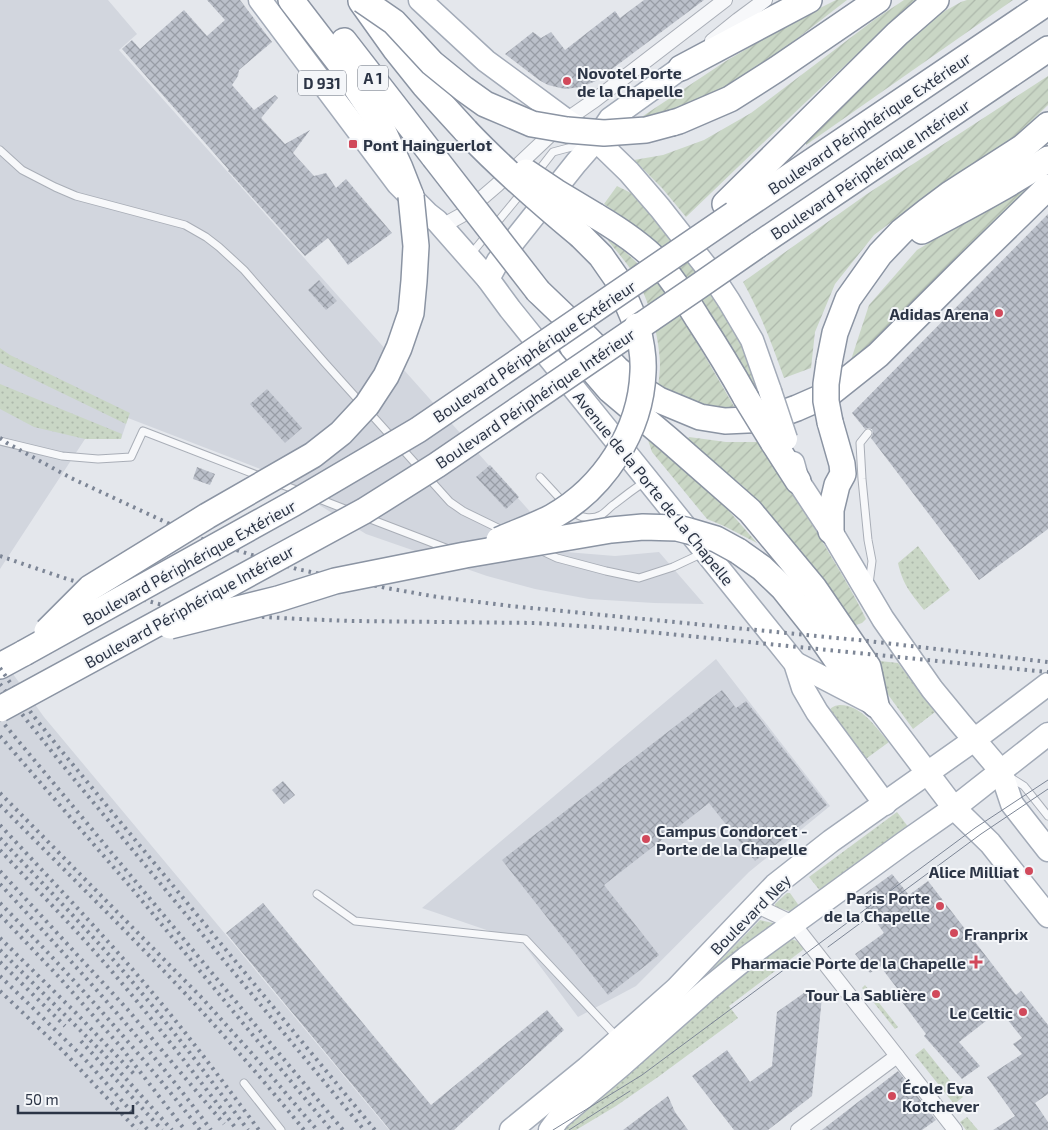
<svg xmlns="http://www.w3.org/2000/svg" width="1048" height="1130" font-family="'Exo 2',sans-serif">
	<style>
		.built { fill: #d2d6de }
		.grass { fill: url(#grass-dots) }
		.garden { fill: url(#garden-furrows) }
		.building { fill: url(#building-cross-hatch) }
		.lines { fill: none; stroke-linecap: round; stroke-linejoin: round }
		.lane-casing { stroke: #a9aeb7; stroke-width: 9 }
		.street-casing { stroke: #a9aeb7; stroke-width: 16 }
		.primary-casing { stroke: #a3abb8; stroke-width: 25 }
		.highway-casing { stroke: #8b94a3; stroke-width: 28 }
		.lane { stroke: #f7f8fa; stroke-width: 7 }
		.street { stroke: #f7f8fa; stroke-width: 14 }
		.primary { stroke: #fff; stroke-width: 22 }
		.highway { stroke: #fff; stroke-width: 25 }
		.tram { stroke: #7d8696; stroke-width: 1 }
		.rail { stroke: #7d8696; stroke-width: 4; stroke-dasharray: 2.5 5; stroke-linecap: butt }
		.primary-bridge-casing { stroke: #a3abb8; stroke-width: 25; stroke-linecap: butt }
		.highway-bridge-casing { stroke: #8b94a3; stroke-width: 28; stroke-linecap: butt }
		.primary-bridge { stroke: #fff; stroke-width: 22 }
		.highway-bridge { stroke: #fff; stroke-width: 25 }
		.poi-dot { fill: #d1495b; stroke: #f4f6f9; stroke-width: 2 }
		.labels { text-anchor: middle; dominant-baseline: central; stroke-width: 4; stroke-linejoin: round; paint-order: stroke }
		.shield { fill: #f4f6f9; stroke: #676e7b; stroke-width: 1 }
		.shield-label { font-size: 15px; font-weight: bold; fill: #2b3445 }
		.poi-label { font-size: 16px; font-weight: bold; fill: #2b3445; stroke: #f4f6f9; text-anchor: end }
		.street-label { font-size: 16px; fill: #2b3445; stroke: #f4f6f9 }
	</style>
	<defs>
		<pattern id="grass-dots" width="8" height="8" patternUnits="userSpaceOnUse" patternTransform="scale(1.25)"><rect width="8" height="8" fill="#c9d6c5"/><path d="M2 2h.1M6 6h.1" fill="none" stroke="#adb8ab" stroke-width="1.8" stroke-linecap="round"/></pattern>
		<pattern id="garden-furrows" width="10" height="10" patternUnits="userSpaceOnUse" patternTransform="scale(1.25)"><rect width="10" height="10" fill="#c9d6c5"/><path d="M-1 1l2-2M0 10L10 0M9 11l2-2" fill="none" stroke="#adb8ab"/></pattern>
		<pattern id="building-cross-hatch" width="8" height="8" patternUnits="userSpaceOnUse" patternTransform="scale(1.25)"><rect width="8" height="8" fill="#bbc0ca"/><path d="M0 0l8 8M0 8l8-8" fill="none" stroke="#989da6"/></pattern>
	</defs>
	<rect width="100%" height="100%" fill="#e4e7ec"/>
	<g class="built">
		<polygon points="0,0 108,0 137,34 119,50 566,552 615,556 659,552 704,604 654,603 589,599 535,589 487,576 366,534 263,470 128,418 121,439 85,439 0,569"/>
		<polygon points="0,656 44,717 389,1130 0,1130"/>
		<polygon points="716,659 830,806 749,872 636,986 578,1017 522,942 422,908"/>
	</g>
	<g class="grass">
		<polygon points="0,348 10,355 130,413 126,424 0,363"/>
		<polygon points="0,384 122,434 121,439 85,439 34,427 0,409"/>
		<path d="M918 546 950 590 924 610C910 592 903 585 898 563Z"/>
		<polygon points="871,660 898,663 935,712 913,729 884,689"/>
		<path d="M839 705C861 704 875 727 889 742L863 761 829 713C830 707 834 706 839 705Z"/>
		<polygon points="897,812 909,828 821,892 809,877"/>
		<polygon points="787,893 790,893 802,910 796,913 775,907 775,904"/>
		<polygon points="760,920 777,924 716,972 713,968"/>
		<polygon points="792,939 799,942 804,949 729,1006 738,1018 658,1077 616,1106 576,1130 560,1130 692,1012 786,940"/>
		<polygon points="865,985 898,1027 895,1029 862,988"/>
		<polygon points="924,1048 963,1097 954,1104 915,1055"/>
		<polygon points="967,1117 978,1130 966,1130 960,1122"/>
	</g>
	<g class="garden">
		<polygon points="836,0 847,0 746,78 677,111 640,118 726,61 794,21"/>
		<path d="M904 0H920C838 68 763 144 686 217L662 188 634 160 663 155 704 140 751 113 874 20Z"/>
		<polygon points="967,0 1013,0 806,145 806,135 908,36 936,16 961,2"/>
		<path d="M1048 76V105L1015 137 945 182 874 235 835 284 815 332 811 368 784 378C772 344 761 314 743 282L867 194Z"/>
		<path d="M617 186 639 197 722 297 762 394 758 396 654 243C638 228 622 216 604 204Z"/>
		<polygon points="1031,188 849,366 869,305 917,250 996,203"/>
		<path d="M607 239 622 249 634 260 662 288 685 322 735 408 712 406 693 402 658 387C659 379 660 371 660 363 659 334 648 295 631 270 624 259 615 250 607 239Z"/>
		<path d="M689 437 726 442H758L770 462 772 461C793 493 813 525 832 558 844 578 856 598 866 619L862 623 850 627 785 538 744 487 687 441Z"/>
		<polygon points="648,440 722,503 757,543 724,526 707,519 652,452"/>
	</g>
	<g class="building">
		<polygon points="207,0 240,0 272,42 239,70 238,76 232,85 254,110 275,95 278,98 261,118 285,144 310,130 293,153 314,176 326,173 336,188 346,179 392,233 348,265 328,238 305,256 232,175 228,171 229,170 122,49 132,40 140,49 184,10 207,36 225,20"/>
		<polygon points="644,0 704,0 596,81 581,87 565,89 548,85 539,80 505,54 533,32 541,38 551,32 565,50 615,11 620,18"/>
		<polygon points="1048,214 1048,529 979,580 871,438 873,433 872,429 868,428 865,429 852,413"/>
		<polygon points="319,280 337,301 326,310 308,290"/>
		<polygon points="267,389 302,428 285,443 250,404"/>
		<polygon points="490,465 519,497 506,509 476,477"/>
		<polygon points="197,467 215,474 210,485 193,479"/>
		<polygon points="722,690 736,708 746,701 827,805 755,861 709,803 604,885 659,955 608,995 502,860"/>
		<polygon points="283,781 295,795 284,804 272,790"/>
		<polygon points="892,874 909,895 928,881 1016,995 1021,991 1048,1025 1048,1094 1035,1103 1048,1122 1048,1130 993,1130 1015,1116 987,1077 1022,1054 1013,1044 1022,1038 1000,1010 959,1042 980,1066 962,1079 924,1036 926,1034 900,999 903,996 880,966 870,973 855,954 884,933 859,898"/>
		<polygon points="263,903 431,1105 547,1010 564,1030 454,1130 390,1130 226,933"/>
		<polygon points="811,988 822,997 812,1096 768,1130 734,1130 692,1076 727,1050 750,1082 772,1066 777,1012"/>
		<polygon points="898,1071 936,1120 922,1130 822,1130"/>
		<polygon points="668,1096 675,1112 688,1130 623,1130"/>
	</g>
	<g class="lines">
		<g class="lane-casing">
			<g id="lane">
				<polyline points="0,150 22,170 55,187 76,196 185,225 206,237 219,247 244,270 325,363 450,502 463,511 504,531"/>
				<polyline points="536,174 553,152 583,144"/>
				<polyline points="471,254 523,191"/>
				<polyline points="868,433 860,443 862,479 868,540 872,561 869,584"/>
				<polyline points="0,441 62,456 98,459 131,457 143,431 262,477"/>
				<polyline points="540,477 564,503"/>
				<polyline points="277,483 302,492"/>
				<polyline points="314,497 350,511"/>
				<path d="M572 511C579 518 592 520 601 515 605 513 609 508 613 505 624 497 633 489 645 482"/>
				<polyline points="365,517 451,550"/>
				<polyline points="540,550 557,558 606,571 639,578 673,567 703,553"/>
				<polyline points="1008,776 1024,786 1048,816"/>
				<polyline points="317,894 355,921 525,939 617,1037"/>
				<polyline points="244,1083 281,1130"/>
			</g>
		</g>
		<g class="street-casing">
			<g id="street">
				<polyline points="712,41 738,20 765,0"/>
				<polyline points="442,226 462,215 497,185 566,120 595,100 725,0"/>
				<polyline points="755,905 793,923 955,1130"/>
				<polyline points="798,1130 897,1056"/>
			</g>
		</g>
		<g class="primary-casing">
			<g id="primary">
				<polyline points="260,0 398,184 428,214 437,221 488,279 510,309 795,663 803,688 817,712 885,804"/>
				<polyline points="420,0 486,61 566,120 596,140 629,172 660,208 708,269 729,301 752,340 770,391"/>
				<polyline points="488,279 498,261 576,163 596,140 610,119 681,68"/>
				<polyline points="793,463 798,481 831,531 883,619 932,689 960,723 1001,771 1012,804 1048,850"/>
				<polyline points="795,663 876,705 954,808 990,843 1048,916"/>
				<polyline points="511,1130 587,1068 676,989 775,885 831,841 974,740 1048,684"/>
				<polyline points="550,1130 559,1118 623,1064 709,988 746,958 904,843 954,808 1048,734"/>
			</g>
		</g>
		<g class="highway-casing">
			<g id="highway">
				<polyline points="291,0 341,65 379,122 400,168 411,196"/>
				<polyline points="361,1 396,50 424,85 466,131"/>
				<polyline points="344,41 434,157"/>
				<polyline points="681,68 809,0"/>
				<polyline points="672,123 679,121 730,99 777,69 878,0"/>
				<polyline points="725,204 897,34 936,0"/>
				<polyline points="734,214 1048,2"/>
				<path d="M596 216C618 229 640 243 658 262 673 280 686 299 698 319 715 345 731 371 746 398"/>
				<path d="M922 231C965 208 1008 186 1048 159"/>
				<polyline points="581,236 601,256 617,279 637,326"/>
				<polyline points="758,245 1048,49"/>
				<polyline points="538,291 586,337 617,369 637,386 659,400 700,417 725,421 767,419 797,408 829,394 878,355 961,272 1048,187"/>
				<polyline points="572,346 610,390 668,439 750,511 814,588 868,667 876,705"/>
				<polyline points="829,363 835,333 848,299 880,254 902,231 926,212 950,194 1023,147 1048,125"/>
				<polyline points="830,422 842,464 843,474 837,485 831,510 831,531"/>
				<polyline points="773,442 798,481"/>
				<polyline points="738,551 762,568 783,588 814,627 843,669 874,703"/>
				<polyline points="0,666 24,653"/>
			</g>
		</g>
		<use href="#lane" class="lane"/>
		<use href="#street" class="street"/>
		<use href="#primary" class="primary"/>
		<use href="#highway" class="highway"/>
		<g class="tram">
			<polyline points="828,947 981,834 1048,789"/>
			<polyline points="553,1130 642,1075 975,828 1048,780"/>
			<polyline points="569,1130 630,1091"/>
		</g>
		<g class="rail">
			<polyline points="0,438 7,443 71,478 204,540 297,569 386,588 438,597 511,606 868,641 1048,662"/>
			<polyline points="0,556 67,579 159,604 191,610 230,615 299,619 352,621 536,623 610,628 1048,672"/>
			<polyline points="0,668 32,714 55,743 375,1130"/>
			<polyline points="0,684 25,718 69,773 364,1130"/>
			<polyline points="0,719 343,1130"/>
			<polyline points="0,736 134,891 331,1130"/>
			<polyline points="0,793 202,998 256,1058 317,1130"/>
			<path d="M0 805C65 871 132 936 195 1004 232 1044 269 1087 304 1130"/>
			<path d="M0 825C51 880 103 934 151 991 189 1036 224 1083 259 1130"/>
			<path d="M0 838C42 883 84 926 124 972 168 1023 208 1076 248 1130"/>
			<path d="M0 850C25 877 51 904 76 931 134 994 186 1062 237 1130"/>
			<polyline points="0,871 128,1010 224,1124"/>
			<path d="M0 884C73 963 147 1043 211 1130"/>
			<path d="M0 903C71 975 138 1050 200 1130"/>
			<polyline points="0,915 58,976 121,1047 185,1130"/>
			<polyline points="0,938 76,1013 135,1075"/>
			<polyline points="0,950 102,1052 172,1130"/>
			<polyline points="0,962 65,1026"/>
			<polyline points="0,976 82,1056 148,1130"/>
			<polyline points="0,991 63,1051 137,1130"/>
			<polyline points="81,1041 162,1130"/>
		</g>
		<g class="primary-bridge-casing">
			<polyline id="primary-bridge" points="770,391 786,439"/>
		</g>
		<g class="highway-bridge-casing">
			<g id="highway-bridge">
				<polyline points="362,0 394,22 432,63 464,89 485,104 532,124 567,130 604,133 646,130 672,123"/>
				<path d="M466 131C502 169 540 202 581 236"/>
				<polyline points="434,157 538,291"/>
				<polyline points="526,172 556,192 596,216"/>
				<polyline points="829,363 826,384 826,401 830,422"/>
				<polyline points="746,398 773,442"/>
				<path d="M499 540C517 532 535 526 552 517 604 488 641 431 643 372 644 356 641 341 637 326"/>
				<polyline points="170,626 278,599 335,581 465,555 611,530 643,527 677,528 689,531 716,539 738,551"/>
				<polyline points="47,631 90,588 207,516 313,455 341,433 367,405 386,376 399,348 411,313 414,281 416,246 411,196"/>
				<polyline points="24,653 294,503 418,430 734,214"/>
				<polyline points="0,709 364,511 437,465 696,288 758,245"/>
			</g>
		</g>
		<use href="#primary-bridge" class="primary-bridge"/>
		<use href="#highway-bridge" class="highway-bridge"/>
	</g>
	<g class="poi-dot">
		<circle cx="567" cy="81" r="5"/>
		<rect x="348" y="139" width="10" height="10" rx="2.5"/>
		<circle cx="999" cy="313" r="5"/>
		<circle cx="646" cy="839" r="5"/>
		<circle cx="1029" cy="871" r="5"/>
		<circle cx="940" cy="906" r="5"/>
		<circle cx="954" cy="933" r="5"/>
		<path d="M973.5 954.5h5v5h5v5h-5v5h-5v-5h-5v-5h5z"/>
		<circle cx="936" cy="994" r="5"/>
		<circle cx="1023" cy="1012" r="5"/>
		<circle cx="892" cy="1096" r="5"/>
	</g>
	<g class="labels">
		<g class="shield">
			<rect x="358" y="65.5" width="30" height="25" rx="4"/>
			<rect x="298" y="70.5" width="48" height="25" rx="4"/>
		</g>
		<g class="shield-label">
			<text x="373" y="78">A 1</text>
			<text x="322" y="83">D 931</text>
		</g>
		<g class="poi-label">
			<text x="577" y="72" text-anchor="start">Novotel Porte<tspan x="577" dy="18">de la Chapelle</tspan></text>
			<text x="363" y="144" text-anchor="start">Pont Hainguerlot</text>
			<text x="989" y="313">Adidas Arena</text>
			<text x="656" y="830" text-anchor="start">Campus Condorcet -<tspan x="656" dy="18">Porte de la Chapelle</tspan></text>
			<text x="1019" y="871">Alice Milliat</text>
			<text x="930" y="897">Paris Porte<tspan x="930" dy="18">de la Chapelle</tspan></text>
			<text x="964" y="933" text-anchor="start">Franprix</text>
			<text x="966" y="962">Pharmacie Porte de la Chapelle</text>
			<text x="926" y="994">Tour La Sablière</text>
			<text x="1013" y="1012">Le Celtic</text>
			<text x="902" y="1087" text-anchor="start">École Eva<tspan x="902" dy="18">Kotchever</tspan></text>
		</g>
		<g class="street-label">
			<text transform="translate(869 123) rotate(-34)">Boulevard Périphérique Extérieur</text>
			<text transform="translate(870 169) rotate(-34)">Boulevard Périphérique Intérieur</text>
			<text transform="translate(534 351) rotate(-34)">Boulevard Périphérique Extérieur</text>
			<text transform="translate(535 398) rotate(-34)">Boulevard Périphérique Intérieur</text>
			<text transform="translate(654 488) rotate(51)">Avenue de la Porte de La Chapelle</text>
			<text transform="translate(189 562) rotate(-29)">Boulevard Périphérique Extérieur</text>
			<text transform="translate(189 606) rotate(-29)">Boulevard Périphérique Intérieur</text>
			<text transform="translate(750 914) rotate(-45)">Boulevard Ney</text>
		</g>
	</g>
	<path d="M18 1105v8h115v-8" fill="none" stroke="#2b3445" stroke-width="2.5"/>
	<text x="25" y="1105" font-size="15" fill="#2b3445" stroke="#f4f6f9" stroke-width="4" paint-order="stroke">50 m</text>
</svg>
